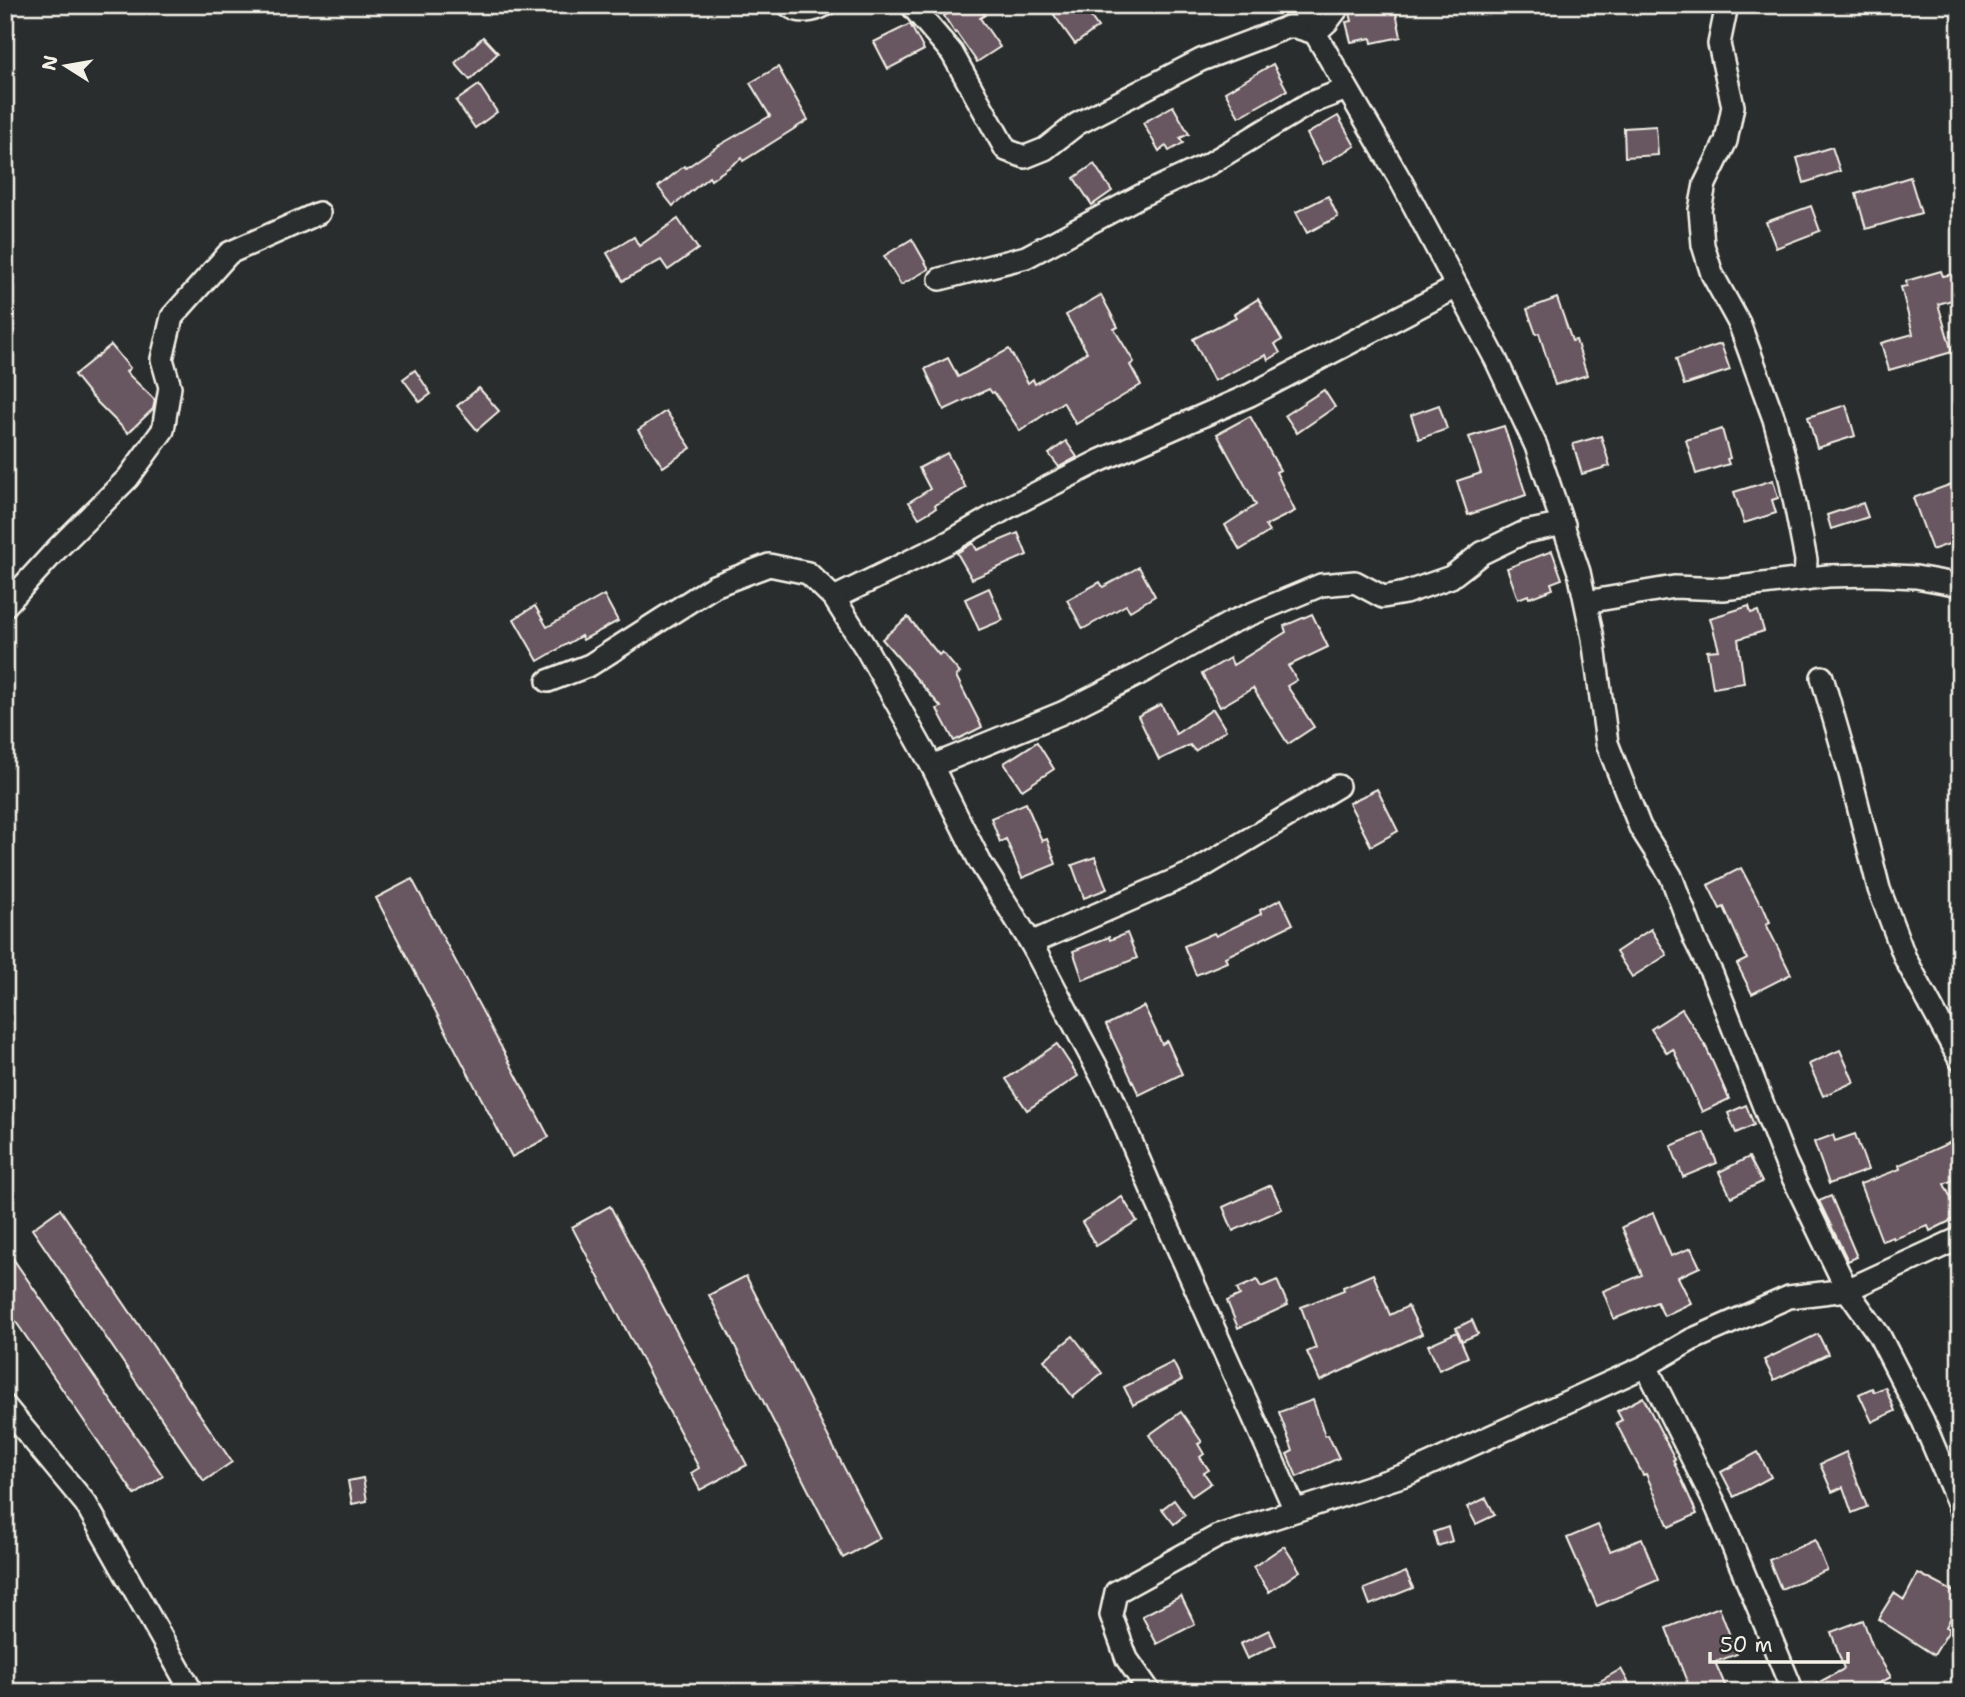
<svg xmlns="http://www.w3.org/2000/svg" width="1965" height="1697" font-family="'Shantell Sans',sans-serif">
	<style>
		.building { fill: #685760; stroke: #f4f1e8; stroke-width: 2 }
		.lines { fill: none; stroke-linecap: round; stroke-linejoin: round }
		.street-casing { stroke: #f4f1e8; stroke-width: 26 }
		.street { stroke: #2a2d2e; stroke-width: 21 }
	</style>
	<rect width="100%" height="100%" fill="#2a2d2e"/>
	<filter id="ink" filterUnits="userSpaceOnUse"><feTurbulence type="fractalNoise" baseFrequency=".0143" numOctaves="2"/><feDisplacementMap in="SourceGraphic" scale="14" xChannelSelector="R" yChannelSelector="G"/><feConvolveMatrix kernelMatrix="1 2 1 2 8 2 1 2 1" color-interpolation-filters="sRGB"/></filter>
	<g filter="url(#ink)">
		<g class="building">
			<polygon points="962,5 980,5 985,15 980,18 1000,47 977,62 956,32 955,33 944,16"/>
			<polygon points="1047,5 1082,5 1098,27 1075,44"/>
			<polygon points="1353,5 1391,5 1391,8 1395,7 1401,37 1372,43 1371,38 1351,42 1346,22 1352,21 1350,13"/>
			<polygon points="910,24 924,50 888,69 874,42"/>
			<polygon points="483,37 498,53 470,80 455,63"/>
			<polygon points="1273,64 1287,90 1239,117 1225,92"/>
			<polygon points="778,67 808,120 743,161 742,158 711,180 709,177 673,206 658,187 684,166 686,168 718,146 770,116 750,83"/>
			<polygon points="479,85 497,112 475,128 456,101"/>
			<polygon points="1173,106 1189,134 1180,138 1183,143 1169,151 1166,146 1159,151 1143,123"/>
			<polygon points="1338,116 1355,146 1323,164 1307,134"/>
			<polygon points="1656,126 1658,155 1625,157 1624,128"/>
			<polygon points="1832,147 1840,171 1804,183 1797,158"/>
			<polygon points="1094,164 1112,191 1092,205 1074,178"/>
			<polygon points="1910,177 1921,213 1866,229 1856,194"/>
			<polygon points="1328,196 1338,217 1307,233 1296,212"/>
			<polygon points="1811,206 1820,231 1776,248 1766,222"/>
			<polygon points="678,219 698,249 668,270 661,260 623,281 607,253 634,237 639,246"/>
			<polygon points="912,239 929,269 901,285 884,256"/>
			<polygon points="1941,271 1943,276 1953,274 1959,298 1938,304 1952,352 1889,370 1881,343 1913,334 1901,287 1907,286 1906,281"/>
			<polygon points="1101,295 1118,327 1114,329 1134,362 1130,365 1141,385 1076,424 1063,402 1020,431 994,392 992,393 989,389 944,410 925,369 948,358 958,377 1009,349 1028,383 1033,379 1035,384 1087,352 1066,315"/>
			<polygon points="1557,298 1572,341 1576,340 1587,375 1555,385 1539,333 1536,334 1527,309"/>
			<polygon points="1258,299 1282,340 1275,344 1280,353 1268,360 1266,355 1214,381 1193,339 1236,317 1234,314"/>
			<polygon points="1721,344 1730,370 1684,385 1676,359"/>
			<polygon points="111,345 130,368 126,372 155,400 153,409 128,433 91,396 74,375"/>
			<polygon points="415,370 431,394 420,402 403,379"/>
			<polygon points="479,388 499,411 477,430 457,406"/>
			<polygon points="1324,390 1335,407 1297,433 1285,415"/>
			<polygon points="1439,405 1447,429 1419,439 1411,415"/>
			<polygon points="1846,405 1855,436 1817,448 1808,417"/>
			<polygon points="666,411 691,448 663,467 638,430"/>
			<polygon points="1250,416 1280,470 1276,472 1295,511 1265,526 1269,532 1240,550 1225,525 1256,505 1217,434"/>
			<polygon points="1504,426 1526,495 1468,515 1457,481 1481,473 1469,437"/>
			<polygon points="1722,429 1730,458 1727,459 1729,464 1696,474 1686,440"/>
			<polygon points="1601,436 1610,466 1582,474 1573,444"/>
			<polygon points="1066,441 1077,457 1059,467 1049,454"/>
			<polygon points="947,453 966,488 935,505 936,508 919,518 909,502 930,489 919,468"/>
			<polygon points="1773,480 1778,498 1772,500 1776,513 1744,523 1734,492"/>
			<polygon points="1960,481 1960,540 1932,550 1913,498"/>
			<polygon points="1863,503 1868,517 1831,529 1827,515"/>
			<polygon points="1018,533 1027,555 972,579 957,553 973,543 977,550"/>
			<polygon points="1552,551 1562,579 1551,583 1553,589 1529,598 1528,595 1518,599 1507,568"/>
			<polygon points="1139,567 1155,596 1130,611 1126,605 1083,629 1067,600 1100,582 1103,587"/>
			<polygon points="989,588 1003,620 979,630 965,599"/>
			<polygon points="604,595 618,621 583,640 581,636 538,661 514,619 535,606 547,627"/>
			<polygon points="1749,606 1751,613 1758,611 1764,631 1738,639 1744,683 1713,688 1707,651 1719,650 1710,618"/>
			<polygon points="1312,614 1328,647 1288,666 1297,680 1287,686 1314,727 1288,744 1253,688 1220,707 1202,674 1230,658 1233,665 1286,632 1284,626"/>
			<polygon points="908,617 939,655 942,652 960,673 956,676 982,727 954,741 937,709 941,707 882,639"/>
			<polygon points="1161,704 1176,734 1213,709 1226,730 1195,751 1190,745 1159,760 1138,716"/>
			<polygon points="1037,742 1054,769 1022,790 1004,763"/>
			<polygon points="1377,789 1398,831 1371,846 1349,803"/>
			<polygon points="1026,803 1042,841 1047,839 1056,864 1022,878 1006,839 1000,842 991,818"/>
			<polygon points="1095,857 1107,889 1084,898 1072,865"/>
			<polygon points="1741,868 1760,904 1762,904 1770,922 1766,924 1791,974 1752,994 1737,964 1747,959 1724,907 1720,909 1708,885"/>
			<polygon points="412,879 549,1137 512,1157 376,898"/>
			<polygon points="1281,899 1293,924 1225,957 1227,962 1196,975 1184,946 1214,933 1216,936 1261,914 1260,910"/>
			<polygon points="1651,929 1667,955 1632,977 1616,952"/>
			<polygon points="1127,933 1137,958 1083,980 1073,951 1109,937 1110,940"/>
			<polygon points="1144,1006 1162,1044 1167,1041 1182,1074 1139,1095 1106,1025"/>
			<polygon points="1682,1009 1706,1047 1729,1099 1702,1112 1673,1049 1667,1053 1651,1029"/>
			<polygon points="1057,1044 1078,1076 1027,1110 1006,1079"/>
			<polygon points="1840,1050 1854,1082 1823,1096 1809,1064"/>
			<polygon points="1746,1105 1754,1125 1736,1133 1728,1113"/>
			<polygon points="1704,1132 1717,1163 1683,1177 1671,1146"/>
			<polygon points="1855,1134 1868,1170 1829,1184 1814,1142 1833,1135 1835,1141"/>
			<polygon points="1960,1138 1960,1177 1944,1184 1960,1216 1930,1231 1928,1226 1894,1239 1893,1237 1882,1241 1860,1184 1900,1169 1899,1165"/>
			<polygon points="1749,1157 1762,1182 1731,1197 1719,1172"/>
			<polygon points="1271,1185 1282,1209 1233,1231 1223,1207"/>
			<polygon points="1831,1196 1857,1257 1848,1261 1819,1201"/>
			<polygon points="1122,1197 1137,1221 1096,1246 1082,1222"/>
			<polygon points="610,1206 747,1465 700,1490 691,1473 699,1468 572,1227"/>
			<polygon points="60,1209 232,1462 204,1481 32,1229"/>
			<polygon points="1653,1213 1671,1256 1691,1248 1700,1267 1678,1277 1691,1303 1664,1316 1657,1302 1614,1319 1603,1291 1642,1275 1622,1227"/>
			<polygon points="5,1247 163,1476 135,1495 5,1306"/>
			<polygon points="1373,1274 1390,1315 1408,1306 1422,1334 1320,1381 1307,1352 1316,1348 1301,1307 1344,1290 1343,1287"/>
			<polygon points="746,1276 880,1538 843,1558 709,1295"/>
			<polygon points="1257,1280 1261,1287 1277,1280 1288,1305 1238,1328 1227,1301 1240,1295 1237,1289"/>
			<polygon points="1472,1320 1478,1334 1462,1341 1456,1328"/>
			<polygon points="1457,1332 1468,1357 1439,1370 1428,1345"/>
			<polygon points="1818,1334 1828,1354 1774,1380 1764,1360"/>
			<polygon points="1073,1336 1102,1373 1073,1397 1044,1360"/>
			<polygon points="1173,1362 1182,1380 1133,1405 1124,1387"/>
			<polygon points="1885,1387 1895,1411 1872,1422 1859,1394 1872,1388 1874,1392"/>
			<polygon points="1643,1397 1675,1459 1673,1460 1697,1514 1669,1527 1646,1474 1643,1475 1616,1423 1622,1420 1617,1411"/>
			<polygon points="1313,1400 1325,1436 1328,1435 1339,1458 1297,1477 1287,1454 1293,1451 1279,1412"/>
			<polygon points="1181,1412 1202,1442 1198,1444 1204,1454 1200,1457 1209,1470 1204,1473 1211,1483 1192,1496 1149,1435"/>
			<polygon points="1758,1452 1771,1477 1734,1497 1721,1472"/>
			<polygon points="1846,1452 1867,1507 1852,1513 1843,1487 1832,1492 1820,1464"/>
			<polygon points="363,1478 367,1501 352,1504 348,1481"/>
			<polygon points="1486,1498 1495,1515 1476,1524 1467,1507"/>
			<polygon points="1174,1500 1185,1515 1174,1524 1162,1509"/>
			<polygon points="1598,1525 1610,1551 1642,1539 1658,1580 1597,1606 1567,1538"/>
			<polygon points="1448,1527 1452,1541 1438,1546 1434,1532"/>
			<polygon points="1815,1540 1827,1570 1781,1589 1769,1560"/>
			<polygon points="1284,1546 1300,1571 1269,1592 1253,1567"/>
			<polygon points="1406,1572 1413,1588 1370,1605 1364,1589"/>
			<polygon points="1918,1573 1960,1595 1960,1600 1946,1627 1950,1629 1934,1655 1878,1619 1894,1593 1904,1600"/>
			<polygon points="1181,1596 1195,1624 1157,1644 1142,1616"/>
			<polygon points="1719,1607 1737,1654 1715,1662 1728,1692 1691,1692 1666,1628"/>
			<polygon points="1863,1620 1873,1647 1891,1677 1862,1692 1806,1692 1806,1689 1844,1669 1831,1632"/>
			<polygon points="1269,1630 1276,1645 1247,1659 1240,1644"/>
			<polygon points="1621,1669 1634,1692 1581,1692"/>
		</g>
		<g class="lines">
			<g class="street-casing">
				<g id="street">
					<path d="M788 5C799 14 813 12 825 5"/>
					<polyline points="911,5 952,53 1006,150 1025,157 1045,149 1077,124 1201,60 1288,27 1296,27 1315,33"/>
					<polyline points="1302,5 1315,33"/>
					<polyline points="1340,5 1327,22 1315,33 1402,183 1496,360 1536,446 1579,572 1593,638 1607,743 1640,827 1671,876 1695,940 1712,974 1786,1163 1847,1290 1879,1335 1923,1421 1960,1508"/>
					<polyline points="1727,5 1719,44 1733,106 1726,141 1705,184 1700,210 1703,245 1712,274 1739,323 1774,419 1790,478 1806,560 1805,579"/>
					<polyline points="940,279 1026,257 1142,195 1209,164 1310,103 1347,89"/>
					<polyline points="834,598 949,542 1007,508 1099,461 1250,395 1457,287"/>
					<polyline points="1586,602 1674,587 1723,589 1828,576 1873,575 1916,577 1960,585"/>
					<polyline points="5,606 57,549 128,478 163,430 170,387 162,359 172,317 229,253 319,213"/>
					<polyline points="1822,677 1850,774 1879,889 1905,958 1960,1060"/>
					<polyline points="548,681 590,665 714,586 769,565 808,573 834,598 867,650 932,766 980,862 1031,943 1112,1096 1154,1195 1295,1510"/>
					<polyline points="932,766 1062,713 1137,675 1232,622 1321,585 1355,582 1383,597 1405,593 1451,577 1482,553 1525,532 1564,524"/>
					<polyline points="1031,943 1194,872 1338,786"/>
					<polyline points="1646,1366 1717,1508 1793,1692"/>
					<polyline points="5,1406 86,1504 192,1692"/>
					<polyline points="1150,1692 1127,1659 1111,1615 1116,1592 1218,1536 1408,1474 1646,1366 1691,1340 1789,1297 1847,1290 1960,1238"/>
				</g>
			</g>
			<use href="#street" class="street"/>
		</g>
	</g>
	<rect width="1965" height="1697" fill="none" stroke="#2a2d2e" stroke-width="28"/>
	<rect x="14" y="14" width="1937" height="1669" fill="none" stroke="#f4f1e8" stroke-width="2.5" filter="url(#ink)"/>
	<g transform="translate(66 66) rotate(281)" stroke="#2a2d2e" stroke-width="5" paint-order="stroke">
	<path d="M0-5L12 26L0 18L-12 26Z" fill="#f4f1e8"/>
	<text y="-10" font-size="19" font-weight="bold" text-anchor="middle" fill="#f4f1e8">N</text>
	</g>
	<path d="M1710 1652v10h138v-10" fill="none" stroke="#f4f1e8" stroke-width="3.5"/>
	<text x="1720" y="1652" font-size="21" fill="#f4f1e8" stroke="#2a2d2e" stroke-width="5" paint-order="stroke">50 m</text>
</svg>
